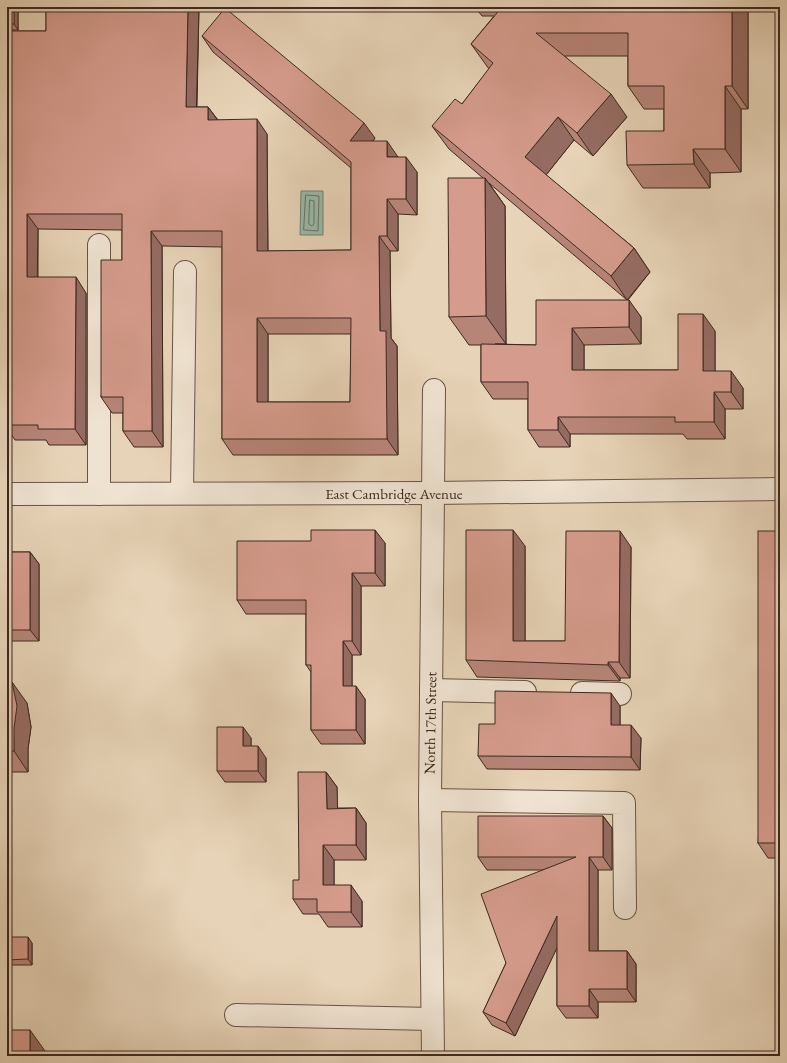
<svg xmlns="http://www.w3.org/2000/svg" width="787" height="1063" font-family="'EB Garamond',serif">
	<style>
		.water { fill: #98b9a8; stroke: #747f71 }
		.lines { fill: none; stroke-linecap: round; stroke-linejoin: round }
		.shore { stroke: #6a7164; stroke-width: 1 }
		.minor-casing { stroke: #685445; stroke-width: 24 }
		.minor { stroke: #efe2d0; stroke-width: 22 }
		.wall { fill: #b78578; stroke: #3d291f; fill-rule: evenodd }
		.shaded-wall { fill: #956c62; stroke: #3d291f }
		.building { fill: #d59b8c; stroke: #3d291f; fill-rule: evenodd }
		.labels { text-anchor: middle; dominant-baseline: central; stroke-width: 3; stroke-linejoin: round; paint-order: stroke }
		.street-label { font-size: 15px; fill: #3d291f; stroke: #efe2d0 }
	</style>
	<rect width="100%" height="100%" fill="#e7d3b7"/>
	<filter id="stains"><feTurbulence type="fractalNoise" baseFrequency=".005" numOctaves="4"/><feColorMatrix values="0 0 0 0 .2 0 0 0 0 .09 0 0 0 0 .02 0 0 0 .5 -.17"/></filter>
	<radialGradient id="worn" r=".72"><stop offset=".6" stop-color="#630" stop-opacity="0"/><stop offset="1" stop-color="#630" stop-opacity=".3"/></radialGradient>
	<polygon class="water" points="301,191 323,191 323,235 300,235"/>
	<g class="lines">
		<g class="shore">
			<polygon points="306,195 319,196 318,231 304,230"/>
			<polygon points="310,200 314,201 314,224 312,226 309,224"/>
		</g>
		<g class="minor-casing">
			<g id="minor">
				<polyline points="99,245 99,494"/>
				<polyline points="182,493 185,272"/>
				<polyline points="7,494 432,493 780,489"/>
				<polyline points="431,690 525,692"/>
				<polyline points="582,693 620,694"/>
				<polyline points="430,800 624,803 625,908"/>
				<polyline points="236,1015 432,1019"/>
				<polyline points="433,1056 430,800 434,390"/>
			</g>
		</g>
		<use href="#minor" class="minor"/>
	</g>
	<g class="wall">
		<polygon points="7,7 18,9 18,30 7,30"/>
		<path d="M46 7H199L197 107H208L218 120 267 134 268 251 351 250V168L213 52 202 36 375 138 373 141 398 157 417 172V215L398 214V251H390L391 338 397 346 398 455H233L222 439V247L162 246 163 447H134L123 431V413H112L101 397 122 260V230L38 229V277L86 293V445H49L46 440H15L7 428V31H46ZM268 334H351L350 402H268Z"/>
		<path d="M475 7H748V109H741V172L710 173V188H643L627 165 664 131V109H644L628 86V56H565L627 117 593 156 574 140 546 175 634 248 650 272 628 300 641 317V344L584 345V370H678L715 331V371L743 388V409H725V439H687L683 434H570V447H539L528 430V399H493L481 382V345H469L449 317 483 178 449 149 432 126 462 104 489 69 471 44 494 16H482ZM489 183 627 300 536 345 495 344H506L505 206Z"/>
		<polygon points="780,531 780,858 768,858 758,843"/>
		<polygon points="385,543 385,586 361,586 361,655 352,655 352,686 365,699 365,744 321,744 311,730 311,672 306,665 306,614 246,614 237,600"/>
		<polygon points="525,546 525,641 565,641 631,547 630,678 620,678 620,681 477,677 466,660"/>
		<polygon points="7,552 30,552 39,564 39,641 7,641"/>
		<polygon points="7,682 27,703 31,727 28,749 28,772 7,772"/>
		<polygon points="620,706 620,725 641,738 640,770 487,769 478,756 495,724"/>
		<polygon points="251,738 251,746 266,758 266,782 225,782 217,771"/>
		<polygon points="326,772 337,787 337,808 356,808 366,823 366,860 334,860 334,885 362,901 362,927 328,927 319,914 303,914 293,899 299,880"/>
		<polygon points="603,816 612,828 612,870 598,870 598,951 627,951 636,964 636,1002 598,1002 598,1018 566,1018 557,1006 557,947 515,1036 492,1025 483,1012 506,963 544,870 487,870 478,857"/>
		<polygon points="7,937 32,943 32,965 7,965"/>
	</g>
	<g class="shaded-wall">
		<polygon points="14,7 16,7 18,9 18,30 14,24"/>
		<polygon points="188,7 199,7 196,122 186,107"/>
		<polygon points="732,7 748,7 748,109 732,86"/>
		<polygon points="725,86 741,109 741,172 725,149"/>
		<polygon points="611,94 627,117 593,156 577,133"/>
		<polygon points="208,107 219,122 208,120"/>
		<polygon points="558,117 574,140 542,180 525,157"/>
		<polygon points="257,119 267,134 268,266 257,251"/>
		<polygon points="364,123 375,138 360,157 350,141"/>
		<polygon points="387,141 398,157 387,157"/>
		<polygon points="693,149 710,173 710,188 694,164"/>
		<polygon points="406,157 417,172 417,215 406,199"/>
		<polygon points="485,178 505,206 506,344 486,316"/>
		<polygon points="387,199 398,214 398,251 387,236"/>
		<polygon points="27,214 38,229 37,293 27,277"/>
		<polygon points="151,231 162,246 163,447 152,431"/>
		<polygon points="379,236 390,251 391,338 397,346 398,455 387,439 380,331"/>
		<polygon points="634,248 650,272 627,300 611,276"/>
		<polygon points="76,277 86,293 86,445 75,429"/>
		<polygon points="629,300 641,317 641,344 629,327"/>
		<polygon points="703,314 715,331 715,388 703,371"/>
		<polygon points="257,318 268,334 268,418 257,402"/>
		<polygon points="572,328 584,345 584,387 572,370"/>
		<polygon points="731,371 743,388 743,409 731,392"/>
		<polygon points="714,392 725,409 725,439 714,422"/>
		<polygon points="558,417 570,434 570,447 558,430"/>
		<polygon points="375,530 385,543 385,586 375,573"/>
		<polygon points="513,530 525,546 525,657 513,641"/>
		<polygon points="620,531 631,547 630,678 619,662"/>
		<polygon points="30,552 39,564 39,641 30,630"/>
		<polygon points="352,573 361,586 361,655 352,641"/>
		<polygon points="343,641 352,655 352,699 343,686"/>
		<polygon points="608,662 620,678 620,681 608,665"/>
		<polygon points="12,682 27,703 31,727 28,749 28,772 14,751"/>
		<polygon points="356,686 365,699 365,744 356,730"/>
		<polygon points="611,693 620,706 620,738 611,725"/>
		<polygon points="631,725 641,738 640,770 631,757"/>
		<polygon points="243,727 251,738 251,758 243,746"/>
		<polygon points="258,746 266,758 266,782 258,771"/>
		<polygon points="326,772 337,787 338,824 327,809"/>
		<polygon points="356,808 366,823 366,860 356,845"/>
		<polygon points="603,816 612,828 612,870 603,857"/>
		<polygon points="323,845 334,860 334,901 323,885"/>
		<polygon points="589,857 598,870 598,964 589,951"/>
		<polygon points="351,885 362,901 362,927 351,912"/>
		<polygon points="557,916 566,929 515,1036 506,1023"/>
		<polygon points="28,937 32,943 32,965 28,959"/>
		<polygon points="627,951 636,964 636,1002 627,989"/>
		<polygon points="589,989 598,1002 598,1018 589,1006"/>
		<polygon points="30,1030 45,1051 45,1056 30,1056"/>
	</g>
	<g class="building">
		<rect x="7" y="7" width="7" height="17"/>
		<path d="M46 7H188L186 107H208V120L257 119V251L351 250V162L202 36 225 8 364 123 350 141H387V157H406V199H387V236H379L380 331H386L387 439H222V231H151L152 431H123V397H101V260H122V214H27V277H76L75 429H38V425H7V31H46ZM257 318H351L350 402H257Z"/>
		<polygon points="502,7 732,7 732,86 725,86 725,149 693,149 694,164 627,165 626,131 664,131 664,86 628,86 628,33 536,33 611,94 577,133 558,117 525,157 634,248 611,276 432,126 455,99 462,104 493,63 471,44"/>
		<polygon points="448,178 485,178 486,316 449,317"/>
		<polygon points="536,300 629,300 629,327 572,328 572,370 678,370 678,314 703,314 703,371 731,371 731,392 714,392 714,422 675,422 675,417 558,417 558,430 528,430 528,382 481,382 481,344 536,345"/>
		<polygon points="311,530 375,530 375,573 352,573 352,641 343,641 343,686 356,686 356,730 311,730 311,665 306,665 306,600 237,600 237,541 311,541"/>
		<polygon points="466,530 513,530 513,641 565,641 566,531 620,531 619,662 608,662 608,665 466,660"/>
		<rect x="758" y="531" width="22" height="312"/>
		<rect x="7" y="552" width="23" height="78"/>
		<polygon points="7,682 12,682 17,706 14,728 14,751 7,751"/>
		<polygon points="495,691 611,693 611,725 631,725 631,757 478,756 479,724 495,724"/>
		<polygon points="217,727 243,727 243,746 258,746 258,771 217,771"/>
		<polygon points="298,772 326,772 327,809 356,808 356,845 323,845 323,885 351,885 351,912 317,912 317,899 293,899 293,880 299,880"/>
		<polygon points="478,816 603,816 603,857 589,857 589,951 627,951 627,989 589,989 589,1006 557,1006 557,916 506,1023 483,1012 506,963 481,894 576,857 478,857"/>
		<polygon points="7,937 28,937 28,959 7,960"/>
		<rect x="7" y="1030" width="23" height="26"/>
		<rect x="471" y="1054" width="61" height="2"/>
	</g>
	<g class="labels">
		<g class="street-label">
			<text x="394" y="493">East Cambridge Avenue</text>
			<text transform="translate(430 723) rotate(-89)">North 17th Street</text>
		</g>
	</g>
	<rect width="787" height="1063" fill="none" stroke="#e7d3b7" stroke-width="24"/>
	<rect x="8" y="8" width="771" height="1047" fill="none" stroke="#3d291f" stroke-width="2"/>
	<rect x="12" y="12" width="763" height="1039" fill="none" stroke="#3d291f"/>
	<rect width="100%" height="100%" filter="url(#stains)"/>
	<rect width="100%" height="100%" fill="url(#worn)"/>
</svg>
